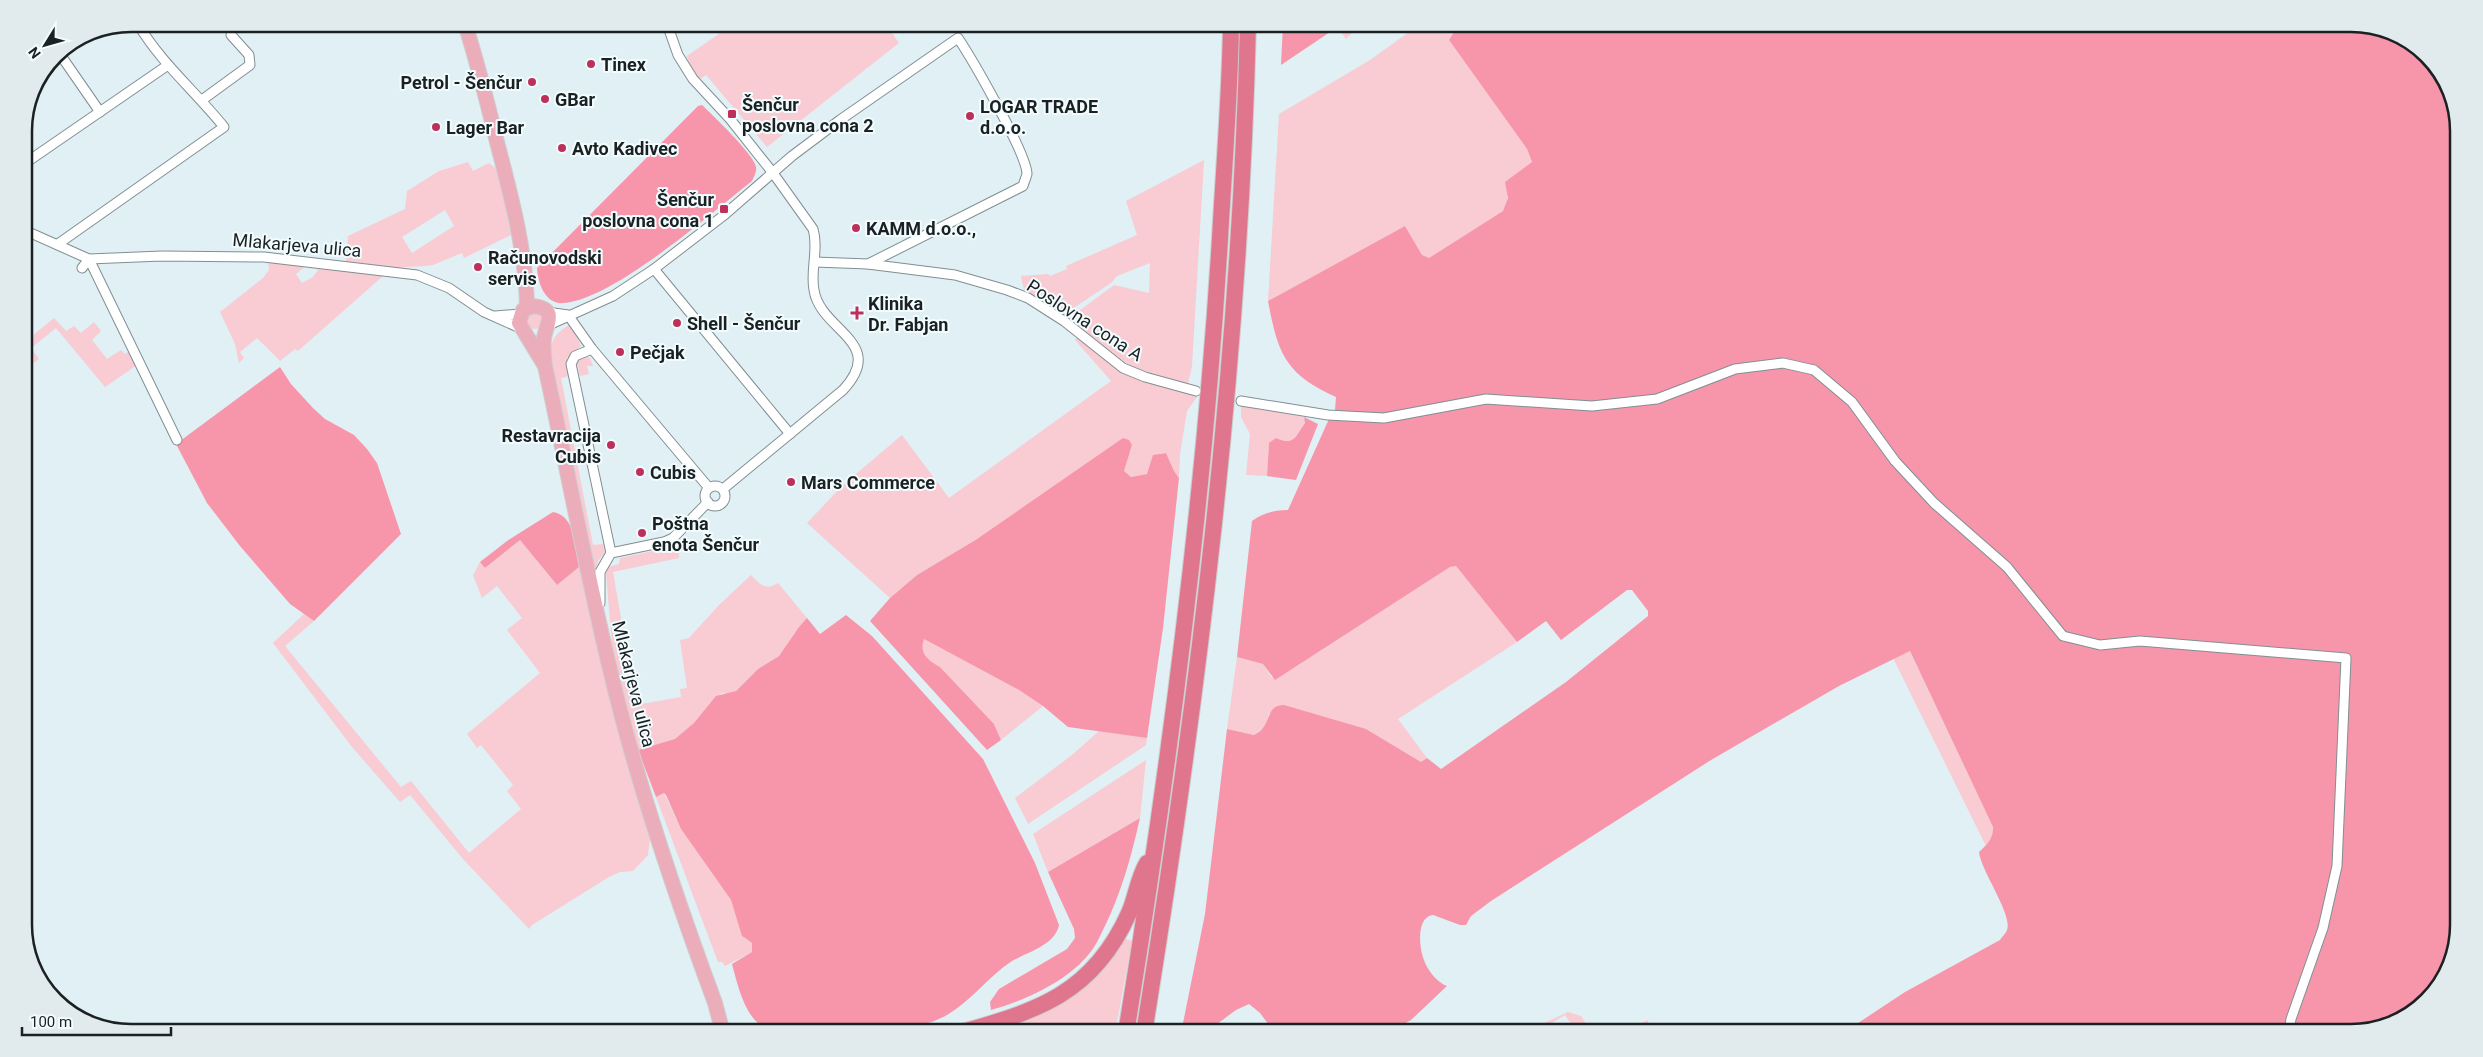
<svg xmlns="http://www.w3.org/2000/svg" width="2483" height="1057" font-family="Roboto,sans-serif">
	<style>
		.green { fill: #f9cbd3; fill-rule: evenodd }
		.forest { fill: #f796aa }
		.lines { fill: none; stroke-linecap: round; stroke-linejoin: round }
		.minor-casing { stroke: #818f93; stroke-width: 11 }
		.primary-casing { stroke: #cdcece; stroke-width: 16 }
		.motorway-casing { stroke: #cdcece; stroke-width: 18 }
		.minor { stroke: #fff; stroke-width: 9 }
		.primary { stroke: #ecadbb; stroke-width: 14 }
		.motorway { stroke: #e0768e; stroke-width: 16 }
		.poi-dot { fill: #be305c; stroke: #f2fcfe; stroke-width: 2 }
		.labels { text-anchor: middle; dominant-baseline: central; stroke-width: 4; stroke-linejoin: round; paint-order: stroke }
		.poi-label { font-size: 18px; font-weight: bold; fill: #1b2122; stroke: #f2fcfe; text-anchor: start }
		.street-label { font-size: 18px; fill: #1b2122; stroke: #f2fcfe }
		.rim { fill: none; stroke: #1b2122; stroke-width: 2.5 }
	</style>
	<rect width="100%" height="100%" fill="#e0f0f4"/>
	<g class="green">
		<polygon points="733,24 886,24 899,43 767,147 706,75 700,79 690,67 687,56"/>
		<polygon points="1342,24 1361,24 1346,39 1337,27"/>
		<polygon points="1420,24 1459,24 1449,40 1527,149 1532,162 1508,190 1507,204 1503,211 1429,258 1422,255 1405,226 1268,301 1279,114 1370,60"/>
		<polygon points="1204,160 1192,366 1188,384 1133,368 1068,319 1114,285 1149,293 1150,263 1117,276 1111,283 1063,315 1024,290 1021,276 1048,274 1050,276 1067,269 1066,266 1137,235 1126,201"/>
		<path d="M468 162 473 171 489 163 498 170 511 235 464 258 462 253 433 265 425 266 388 268 346 262 348 236 405 209 407 191 439 171ZM445 210 454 226 412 253 402 237Z"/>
		<polygon points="268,261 306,266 296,274 302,283 313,277 318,270 316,267 383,276 298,351 295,349 280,361 257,338 240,352 244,358 239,363 235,344 220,312 263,278 269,270"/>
		<circle cx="535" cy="321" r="8"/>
		<polygon points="54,318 66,331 74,326 81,333 94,322 101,331 92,340 107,359 121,350 125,354 129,351 137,365 105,387 56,328 31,348 39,359 24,370 24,339 26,341"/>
		<path d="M571 324 581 346 567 358 569 376 561 378 593 545 603 544 605 552 598 561 594 579 551 359C549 341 555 333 571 324Z"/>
		<polygon points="1077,338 1124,373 1144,382 1194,394 1197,397 1187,411 1180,454 1179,478 1174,471 1166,453 1161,453 1147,474 1131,477 1124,471 1132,445 917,575 890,598 807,523 843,485 902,435 949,498 1111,381 1075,340"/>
		<polygon points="586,356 590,358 593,366 587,366 589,374 580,376 576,359"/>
		<polygon points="1241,405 1304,417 1305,423 1292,442 1269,443 1267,476 1246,475 1250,434 1241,417"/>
		<polygon points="520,540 557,585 579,567 580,569 650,838 648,855 633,871 620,872 609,877 532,925 529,929 463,859 410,795 400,802 352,747 273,643 304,614 314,621 285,646 401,787 411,781 469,853 521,809 507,791 513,785 481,745 477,748 467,734 540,673 507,630 522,618 497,586 482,598 473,575 480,562 485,568"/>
		<path d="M676 546 679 550V558L613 572 636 705 681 697 680 689 687 688 680 640 689 638 718 606 751 575C760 585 766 591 778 583L807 618 799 627 779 656 758 669 736 691 730 694 722 693C705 706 695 729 675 739 665 745 650 747 638 750L613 656 606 573 608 567 619 564 620 558Z"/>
		<polygon points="1456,566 1517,642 1398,719 1427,758 1421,762 1366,729 1269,713 1266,727 1254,735 1227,729 1237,657 1263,664 1272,678 1289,671 1450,567"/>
		<path d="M924 639 1019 690 1043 706 1001 740 994 724 940 667C928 660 919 654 924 639Z"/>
		<polygon points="1910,651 1993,827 1994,832 1986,846 1893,658"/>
		<polygon points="1099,731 1147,738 1146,745 1028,824 1015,798 1072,755"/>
		<polygon points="1146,760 1140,818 1048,872 1033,834"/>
		<polygon points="664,793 681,829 731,900 744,938 752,943 752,952 725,966 722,962 718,962 656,797"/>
		<polygon points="1124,938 1132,941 1115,1033 975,1033 1031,1016"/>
		<polygon points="1568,1012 1581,1016 1588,1027 1577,1033 1566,1033 1574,1028 1565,1015 1545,1027 1548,1033 1541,1033 1536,1027"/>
		<polygon points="1647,1020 1656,1033 1624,1033"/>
	</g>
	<g class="forest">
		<polygon points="1283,24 1342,24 1281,65"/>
		<path d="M1459 24H2351L2392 32 2441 71 2459 125V925L2451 966 2412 1015 2352 1033H1843L1905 992 2000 940C2002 937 2006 933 2007 930 2013 915 1981 871 1979 852 1986 846 1994 838 1993 827L1910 651 1839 686 1711 760 1491 901 1471 916 1466 925H1460L1433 915C1416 917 1419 948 1424 960 1427 970 1438 983 1447 986L1411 1020 1388 1033H1291L1289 1031 1275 1033 1260 1013 1249 1004 1236 1010 1205 1033H1181L1205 914 1227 729 1254 735C1273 727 1264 705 1284 705L1366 729 1421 762 1427 758 1441 769 1566 682 1648 616V611L1632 590H1627L1561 640 1546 621 1517 642 1456 566 1450 567 1275 680 1263 664 1237 657 1252 521C1263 513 1274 510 1288 510L1329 419 1337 412 1335 410 1336 397C1285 374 1278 354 1268 301L1405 226 1422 255 1429 258 1503 211 1508 198 1505 182 1532 162 1527 149 1449 40Z"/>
		<path d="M702 105C713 116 753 153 756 167 757 172 754 176 752 181 710 214 614 299 564 303 545 305 538 283 537 268L698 106Z"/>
		<polygon points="280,367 291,384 313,408 325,419 354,435 367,449 377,463 401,534 314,621 290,604 240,546 207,503 176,444"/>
		<path d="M1304 417 1318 424 1296 480 1267 476 1269 443 1276 438C1295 446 1294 438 1305 423Z"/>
		<path d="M1123 438 1129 440 1132 445 1124 471 1131 477 1147 474 1153 455 1166 453 1174 471 1179 478 1163 628 1147 738 1068 727 1043 706 1019 690 924 639C919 654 928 660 940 667L994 724 1001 740 987 750 870 621 890 598 917 575 977 539Z"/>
		<path d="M553 512C576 516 575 547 579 567L557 585 520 540 485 568 480 562 507 541Z"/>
		<path d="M846 615 872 636 983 759 1035 863 1059 925C1055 945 1028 952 1012 961 989 976 971 1001 947 1015 915 1034 849 1033 811 1033 800 1029 792 1034 780 1033 747 1030 739 990 732 964L752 952V943L742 936 731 900 681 829 666 795 664 793 656 797 638 750 675 739 694 723 716 696 736 691 758 669 779 656 799 627 807 618 820 634Z"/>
		<path d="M1140 818C1131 858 1121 894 1103 930 1099 938 1095 947 1089 954 1066 982 1026 1000 991 1010L990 1002 999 989 1067 949 1075 938 1074 929 1048 872Z"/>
	</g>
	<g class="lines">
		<g class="minor-casing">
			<g id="minor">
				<path d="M667 24 678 55 693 79 730 119 773 173 813 229C819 249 810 270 814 290 820 331 888 342 843 390L723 489"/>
				<polyline points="64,60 100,112"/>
				<polyline points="202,100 250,65 249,55 231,35"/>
				<polyline points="24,164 168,65"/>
				<polyline points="24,230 89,259 162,256 264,257 417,275 449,288 484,312 520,328"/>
				<path d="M58 244 224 127C196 92 161 63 138 24"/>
				<polyline points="868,264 955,275 1007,290 1028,298 1064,321 1123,368 1145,377 1196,391"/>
				<polyline points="82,268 89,259 177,440"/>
				<polyline points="654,269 790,434"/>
				<polyline points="547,312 568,315 592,349 709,488"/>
				<polyline points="495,316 521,314"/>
				<path d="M549 325 613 296 654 269 723 216 792 156 840 120 958 38C972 59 1027 154 1027 174 1026 178 1024 182 1023 186L868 264 815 262"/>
				<polyline points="592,349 575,356 571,364 611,553"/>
				<polyline points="1241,401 1328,415 1384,418 1486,399 1592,406 1657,399 1735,369 1783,363 1814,370 1852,402 1895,461 1934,503 2007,567 2063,636 2100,645 2140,641 2346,658 2337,866 2323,928 2291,1019 2289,1033"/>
				<circle cx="715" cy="496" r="10"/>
				<polyline points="600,603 600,572 611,553 664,542 673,538 708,502"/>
			</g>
		</g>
		<g class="primary-casing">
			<g id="primary">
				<path d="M465 24C478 64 488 105 498 146 512 199 526 253 527 307"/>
				<path d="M545 366 519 323 523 310 533 306C559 309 546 324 544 338 543 347 544 357 545 366 569 476 589 588 617 698 643 801 678 903 715 1003L723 1033"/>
			</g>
		</g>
		<g class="motorway-casing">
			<g id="motorway">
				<path d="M959 1033C1037 1011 1093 994 1129 913 1136 897 1138 878 1147 863"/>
				<path d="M1126 1033C1169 770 1204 505 1220 238 1224 166 1230 95 1231 24"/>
				<path d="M1144 1033C1198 699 1240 362 1248 24"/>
			</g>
		</g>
		<use href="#minor" class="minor"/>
		<use href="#primary" class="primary"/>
		<use href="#motorway" class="motorway"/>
	</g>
	<g class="poi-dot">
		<circle cx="591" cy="64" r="5"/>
		<circle cx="532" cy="82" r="5"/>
		<circle cx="545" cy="99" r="5"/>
		<rect x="727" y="109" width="10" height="10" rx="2.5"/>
		<circle cx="970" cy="116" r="5"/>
		<circle cx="436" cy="127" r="5"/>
		<circle cx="562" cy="148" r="5"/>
		<rect x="719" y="204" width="10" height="10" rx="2.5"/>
		<circle cx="856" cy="228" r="5"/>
		<circle cx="478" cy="267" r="5"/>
		<path d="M854.5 305.5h5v5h5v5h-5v5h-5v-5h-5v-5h5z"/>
		<circle cx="677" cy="323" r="5"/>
		<circle cx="620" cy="352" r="5"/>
		<circle cx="611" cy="445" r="5"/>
		<circle cx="640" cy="472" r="5"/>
		<circle cx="791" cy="482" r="5"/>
		<circle cx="642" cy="533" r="5"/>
	</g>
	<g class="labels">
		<g class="poi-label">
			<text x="601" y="64">Tinex</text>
			<text x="522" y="82" text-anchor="end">Petrol - Šenčur</text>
			<text x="555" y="99">GBar</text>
			<text x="742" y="104">Šenčur<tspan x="742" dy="21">poslovna cona 2</tspan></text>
			<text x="980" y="106">LOGAR TRADE<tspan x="980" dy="21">d.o.o.</tspan></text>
			<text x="446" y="127">Lager Bar</text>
			<text x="572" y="148">Avto Kadivec</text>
			<text x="714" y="199" text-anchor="end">Šenčur<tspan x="714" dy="21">poslovna cona 1</tspan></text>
			<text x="866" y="228">KAMM d.o.o.,</text>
			<text x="488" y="257">Računovodski<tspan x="488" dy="21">servis</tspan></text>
			<text x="868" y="303">Klinika<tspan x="868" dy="21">Dr. Fabjan</tspan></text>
			<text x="687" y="323">Shell - Šenčur</text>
			<text x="630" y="352">Pečjak</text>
			<text x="601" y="435" text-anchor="end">Restavracija<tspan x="601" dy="21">Cubis</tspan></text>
			<text x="650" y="472">Cubis</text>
			<text x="801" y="482">Mars Commerce</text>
			<text x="652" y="523">Poštna<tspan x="652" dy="21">enota Šenčur</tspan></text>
		</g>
		<g class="street-label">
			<text transform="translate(297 245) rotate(5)">Mlakarjeva ulica</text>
			<text transform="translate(1085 320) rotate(33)">Poslovna cona A</text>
			<text transform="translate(634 684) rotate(76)">Mlakarjeva ulica</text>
		</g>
	</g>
	<path d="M0 0H2483V1057H0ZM131 32H2351A99 99 0 0 1 2450 131V925A99 99 0 0 1 2351 1024H131A99 99 0 0 1 32 925V131A99 99 0 0 1 131 32Z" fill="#e1eaec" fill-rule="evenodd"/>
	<path class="rim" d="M131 32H2351A99 99 0 0 1 2450 131V925A99 99 0 0 1 2351 1024H131A99 99 0 0 1 32 925V131A99 99 0 0 1 131 32Z"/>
	<g transform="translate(45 45) rotate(233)" stroke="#f2fcfe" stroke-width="4" paint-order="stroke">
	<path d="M0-4L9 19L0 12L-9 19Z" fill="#1b2122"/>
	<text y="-8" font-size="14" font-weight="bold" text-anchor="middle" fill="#1b2122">N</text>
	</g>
	<path d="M22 1027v8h149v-8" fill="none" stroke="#1b2122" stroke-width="2.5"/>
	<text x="30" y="1027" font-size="15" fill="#1b2122" stroke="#f2fcfe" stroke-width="4" paint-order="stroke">100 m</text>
</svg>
